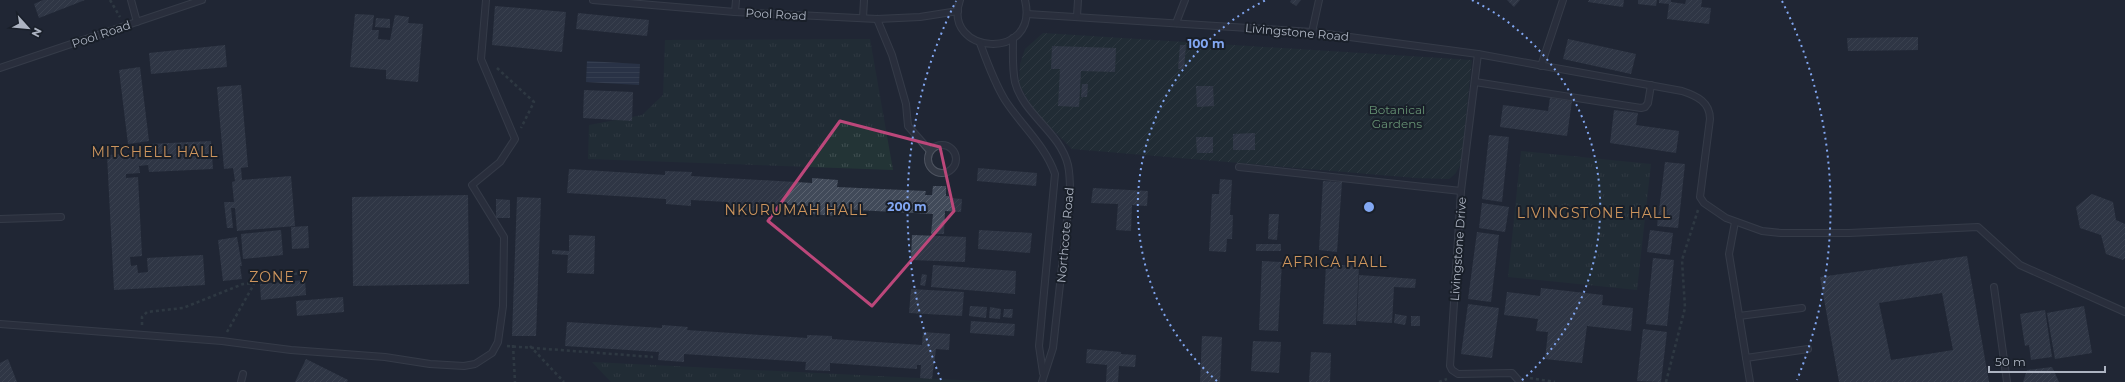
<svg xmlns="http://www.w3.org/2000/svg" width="2125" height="382" font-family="Montserrat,sans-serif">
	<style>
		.grass { fill: url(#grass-tufts) }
		.garden { fill: url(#garden-furrows) }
		.water { fill: url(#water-rules) }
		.building { fill: url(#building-hatch); fill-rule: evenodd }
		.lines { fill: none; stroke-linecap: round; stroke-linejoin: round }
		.service-casing { stroke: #4e5460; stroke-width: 8 }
		.path { stroke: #3f4f53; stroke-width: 2.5; stroke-dasharray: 3 3; stroke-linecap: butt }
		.service { stroke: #333945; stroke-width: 6 }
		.marked { fill: none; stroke: #bc477a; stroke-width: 3; stroke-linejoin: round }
		.ring { fill: none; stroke: #82a7f2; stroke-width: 2; stroke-dasharray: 2 4 }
		.labels { text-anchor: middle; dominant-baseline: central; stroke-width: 4; stroke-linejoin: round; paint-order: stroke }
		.street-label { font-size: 12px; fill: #adb4c2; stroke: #191f29 }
		.park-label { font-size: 12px; fill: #669173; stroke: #191f29 }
		.quarter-label { font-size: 14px; letter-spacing: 1px; fill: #cd955d; stroke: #191f29 }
		.centre { fill: #82a7f2; stroke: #191f29; stroke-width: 2 }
		.ring-label { font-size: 12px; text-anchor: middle; font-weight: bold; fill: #82a7f2; stroke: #191f29; stroke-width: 4; stroke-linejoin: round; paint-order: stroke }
	</style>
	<defs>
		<pattern id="grass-tufts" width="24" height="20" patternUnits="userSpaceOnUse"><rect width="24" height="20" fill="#233436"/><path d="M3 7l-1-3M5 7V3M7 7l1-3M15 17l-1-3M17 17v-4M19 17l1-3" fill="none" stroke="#404f51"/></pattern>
		<pattern id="garden-furrows" width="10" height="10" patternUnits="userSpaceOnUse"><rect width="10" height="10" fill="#233436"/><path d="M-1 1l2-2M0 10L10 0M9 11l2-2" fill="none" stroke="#404f51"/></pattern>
		<pattern id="water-rules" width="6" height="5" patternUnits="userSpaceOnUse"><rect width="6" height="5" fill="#34425b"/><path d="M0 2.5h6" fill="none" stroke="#4f5b71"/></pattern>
		<pattern id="building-hatch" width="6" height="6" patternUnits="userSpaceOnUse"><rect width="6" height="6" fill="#414a59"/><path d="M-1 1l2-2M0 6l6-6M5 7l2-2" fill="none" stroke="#5a626f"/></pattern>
	</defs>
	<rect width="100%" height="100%" fill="#202734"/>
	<g class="grass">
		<polygon points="870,39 893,170 588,159 589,125 642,115 663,95 665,40"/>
		<polygon points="1521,151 1651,164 1637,290 1508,277"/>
		<polygon points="592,362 1000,382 611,382"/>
	</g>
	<polygon class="garden" points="1043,33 1472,60 1461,164 1455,174 1449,179 1416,178 1072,149 1035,112 1019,84 1020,64 1025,49"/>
	<polygon class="water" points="587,61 640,64 639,85 586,82"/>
	<g class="building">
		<polygon points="43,0 85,0 39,18 34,4"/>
		<polygon points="1291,0 1301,0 1296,6 1290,2"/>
		<polygon points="1507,0 1520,0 1514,7"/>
		<polygon points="1589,0 1624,0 1623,7 1588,2"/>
		<polygon points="1638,0 1657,0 1656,6 1638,4"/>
		<polygon points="1659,0 1671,0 1671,2 1685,4 1686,0 1702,0 1701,7 1711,8 1709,24 1667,19 1669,4 1659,3"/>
		<polygon points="495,6 566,12 562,52 492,45"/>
		<polygon points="578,13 649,20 647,36 576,29"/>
		<polygon points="355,14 374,15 372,30 379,30 378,39 390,40 395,15 409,17 408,23 423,24 418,82 386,79 386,70 350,67"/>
		<polygon points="376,18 390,19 390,28 375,27"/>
		<polygon points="1918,37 1918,50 1848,51 1847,38"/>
		<polygon points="1568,39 1636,54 1631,74 1563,59"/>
		<polygon points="225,45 227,67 151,74 149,53"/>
		<polygon points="1180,45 1186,45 1184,69 1178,69"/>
		<polygon points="1052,46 1116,48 1115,72 1081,71 1079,107 1058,106 1060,69 1051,69"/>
		<polygon points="140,67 149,141 128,144 119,70"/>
		<polygon points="1082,84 1088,84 1087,97 1081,97"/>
		<polygon points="241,85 248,167 241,168 242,180 291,176 295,226 237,231 235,208 231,208 233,228 227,228 224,202 234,202 232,182 235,181 233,168 224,169 217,87"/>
		<polygon points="1196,86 1213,86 1214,106 1197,107"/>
		<polygon points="584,90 633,92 632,121 583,118"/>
		<polygon points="1550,98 1572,101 1567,136 1500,127 1503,105 1548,111"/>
		<polygon points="1614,110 1638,113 1636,125 1679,131 1676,153 1610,143"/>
		<polygon points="1255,133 1255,150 1233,150 1233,134"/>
		<polygon points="1489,135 1509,137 1502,202 1482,199"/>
		<polygon points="1196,137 1213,137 1213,153 1197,153"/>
		<polygon points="211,141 213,169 149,172 148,165 139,166 140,173 126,174 126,178 138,177 142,256 130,257 131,266 137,265 138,273 148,272 147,258 203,255 205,285 114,290 107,155 139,153 140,160 155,159 154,151 150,151 150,144"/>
		<polygon points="1665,162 1685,164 1678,228 1657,226"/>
		<polygon points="978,168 1037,173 1036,186 977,181"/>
		<polygon points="569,169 665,175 665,171 692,172 691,176 812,183 812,178 838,180 837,187 926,191 925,195 932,195 933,186 946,186 946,196 949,196 949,198 962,199 961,212 945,211 944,234 931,234 933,214 837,209 837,216 809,214 809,206 772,204 771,212 727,210 727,202 691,200 691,206 666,204 666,199 567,193"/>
		<polygon points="1220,179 1232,180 1230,215 1233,215 1232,239 1227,239 1226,252 1209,251 1212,194 1219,194"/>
		<polygon points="1323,181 1342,182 1337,252 1319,250"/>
		<polygon points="1093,188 1148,191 1147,206 1132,205 1131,231 1116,230 1118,204 1091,203"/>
		<polygon points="2092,194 2113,202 2116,220 2125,224 2125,258 2123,260 2106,254 2101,235 2080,228 2076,207"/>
		<polygon points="468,195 469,284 353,286 352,197"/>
		<polygon points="517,197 541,198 536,336 512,336"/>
		<polygon points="496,199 510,200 510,218 496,218"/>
		<polygon points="1482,203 1509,207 1505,232 1479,228"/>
		<polygon points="1269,214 1279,214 1277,240 1268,239"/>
		<polygon points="308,226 309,248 292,249 291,227"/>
		<polygon points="281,230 283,255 243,259 241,234"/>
		<polygon points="979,230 1032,233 1030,253 978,249"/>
		<polygon points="1650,230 1673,233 1670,255 1647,252"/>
		<polygon points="1477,232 1499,235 1491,302 1468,299"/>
		<polygon points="569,235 595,236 594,274 567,273 568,255 552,254 552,250 569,251"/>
		<polygon points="912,235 966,237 965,262 911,260"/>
		<polygon points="237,237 242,266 240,266 242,279 223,281 218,240"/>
		<rect x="1256" y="244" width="25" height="7"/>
		<path d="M1967 256 1989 382H1839L1820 277ZM1942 293 1953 350 1891 360 1879 303Z"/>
		<polygon points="1653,258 1674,260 1667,326 1646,324"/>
		<polygon points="1262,261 1282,262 1278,331 1259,330"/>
		<polygon points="1326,264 1359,266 1356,325 1323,324"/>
		<polygon points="933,265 1016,271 1015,294 931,287"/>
		<polygon points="922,274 927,275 925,286 920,285"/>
		<polygon points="1359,275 1416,279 1415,288 1394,287 1392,323 1357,321"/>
		<polygon points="305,280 306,295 261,300 260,284"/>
		<polygon points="1541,288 1603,295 1602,305 1633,308 1631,331 1587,326 1582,363 1545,359 1548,332 1536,331 1538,319 1504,315 1507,292 1540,296"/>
		<polygon points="911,289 964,292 962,316 909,313"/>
		<polygon points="343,297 344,312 297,316 296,301"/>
		<polygon points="1468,304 1499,308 1492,358 1461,354"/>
		<polygon points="970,306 987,307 986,318 969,316"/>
		<polygon points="2084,306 2092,353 2055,359 2047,313"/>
		<polygon points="990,307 1001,309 1000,319 989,318"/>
		<polygon points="1004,309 1013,309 1012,318 1003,317"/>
		<polygon points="2045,310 2052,357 2031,360 2029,345 2025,346 2020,314"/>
		<polygon points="1395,314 1407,316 1405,325 1394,323"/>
		<rect x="1411" y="316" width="9" height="10"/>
		<polygon points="971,321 1015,324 1014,336 970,333"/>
		<polygon points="567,322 662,328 662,325 688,327 687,330 807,338 807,335 832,336 832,339 922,345 923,332 950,334 949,350 936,349 932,379 920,378 921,365 917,365 917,369 830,363 830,371 805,370 806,362 684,354 684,362 658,360 659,352 565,346"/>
		<polygon points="1643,329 1667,332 1661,382 1637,381"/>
		<polygon points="1202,336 1222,337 1220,382 1200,382"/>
		<polygon points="1253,341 1281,342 1279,373 1251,371"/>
		<polygon points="1087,349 1121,352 1121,354 1136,355 1135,367 1119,366 1118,382 1106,382 1107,365 1086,363"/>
		<polygon points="1311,352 1331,353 1330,382 1309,382"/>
		<polygon points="8,359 17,382 0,382 0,363"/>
		<polygon points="306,359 348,380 347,382 295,382"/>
		<polygon points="2052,367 2059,382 2023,382 2027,370"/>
	</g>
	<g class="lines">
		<g class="service-casing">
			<g id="service">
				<polyline points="131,0 137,22"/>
				<polyline points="593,0 735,12 877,19 920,17 958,11"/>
				<path d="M960 0C941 55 1040 62 1025 0"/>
				<polyline points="735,12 736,0"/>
				<path d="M1027 14 1312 32 1478 54 1682 91C1697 96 1710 102 1710 119L1700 197 1704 203 1726 218 1762 231 1781 233H1849L1978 227 2020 265 2125 312"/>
				<polyline points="1077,16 1078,0"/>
				<polyline points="863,18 864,0"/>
				<polyline points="877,19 892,55 906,104 908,126 930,151"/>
				<polyline points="1176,23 1185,0"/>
				<polyline points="1312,32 1319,0"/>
				<path d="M1013 38C1013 52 1012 68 1015 82 1023 114 1060 132 1068 165 1070 174 1070 184 1070 193L1053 348 1042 382"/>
				<path d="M980 43C987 62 994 82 1005 100 1021 125 1045 145 1055 174L1039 346 1043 373"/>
				<polyline points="1478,54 1461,191 1450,366 1452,370 1458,374 1512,373 1520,382"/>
				<polyline points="1541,66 1563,0"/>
				<polyline points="0,68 202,0"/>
				<polyline points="1475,82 1641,108 1645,107 1648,103 1651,85"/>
				<circle cx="942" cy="159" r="14"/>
				<polyline points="1239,167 1461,191"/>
				<polyline points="0,219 61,217"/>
				<polyline points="1735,222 1729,254 1750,382"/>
				<polyline points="1994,287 2007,382"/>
				<polyline points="1739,316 1802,308"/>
				<polyline points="0,324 222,341 291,350 385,357 430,364 464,366 475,364 492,353 498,342 503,306 504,237 472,185 500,162 515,139 481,59 486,0"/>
				<polyline points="1746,358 1808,349"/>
				<polyline points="241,382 243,374"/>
			</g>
		</g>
		<g class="path">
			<polyline points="110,0 120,17"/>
			<polyline points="497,68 534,102 521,128"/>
			<polyline points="142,325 142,317 147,312 183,308 243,284 254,283 308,271"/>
			<polyline points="227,332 254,284"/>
			<polyline points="513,345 515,382"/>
			<polyline points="507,346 653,357"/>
			<polyline points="530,346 564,382"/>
			<polyline points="1530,378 1555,382"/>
			<polyline points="1439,382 1447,379"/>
			<polyline points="1666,382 1685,308 1682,260 1698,210"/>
		</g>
		<use href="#service" class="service"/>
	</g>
	<path d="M0 0H2125V382H0ZM840 121 940 147 954 211 872 306 768 221Z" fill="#202734" fill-opacity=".55" fill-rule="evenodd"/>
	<path class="marked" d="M840 121 940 147 954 211 872 306 768 221Z"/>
	<g class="ring">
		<path d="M1217 381A231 231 0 0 1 1266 0M1472 0A231 231 0 0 1 1521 381"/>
		<path d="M941 380A462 462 0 0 1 956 1M1782 1A462 462 0 0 1 1797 380"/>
	</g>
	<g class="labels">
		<g class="street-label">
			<text transform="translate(776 14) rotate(3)">Pool Road</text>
			<text transform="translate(1297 32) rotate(5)">Livingstone Road</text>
			<text transform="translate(101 34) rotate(-19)">Pool Road</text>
			<text transform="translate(1065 235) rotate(-85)">Northcote Road</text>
			<text transform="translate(1458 249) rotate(-86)">Livingstone Drive</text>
		</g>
		<g class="park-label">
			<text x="1397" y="109">Botanical<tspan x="1397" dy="14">Gardens</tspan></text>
		</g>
		<g class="quarter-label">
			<text x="155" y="152">MITCHELL HALL</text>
			<text x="796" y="210">NKURUMAH HALL</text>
			<text x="1594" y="213">LIVINGSTONE HALL</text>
			<text x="1335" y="262">AFRICA HALL</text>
			<text x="279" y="277">ZONE 7</text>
		</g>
	</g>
	<circle cx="1369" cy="207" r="6" class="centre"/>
	<g class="ring-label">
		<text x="1206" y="48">100 m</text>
		<text x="907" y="211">200 m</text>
	</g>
	<g transform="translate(28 28) rotate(117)" stroke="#191f29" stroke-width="3" paint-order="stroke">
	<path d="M0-3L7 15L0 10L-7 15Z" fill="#adb4c2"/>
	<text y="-6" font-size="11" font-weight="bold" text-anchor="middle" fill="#adb4c2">N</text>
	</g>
	<path d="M1989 366v6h116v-6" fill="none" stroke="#adb4c2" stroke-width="2"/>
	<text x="1995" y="366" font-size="12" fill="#adb4c2" stroke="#191f29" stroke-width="3" paint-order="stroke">50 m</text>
</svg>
